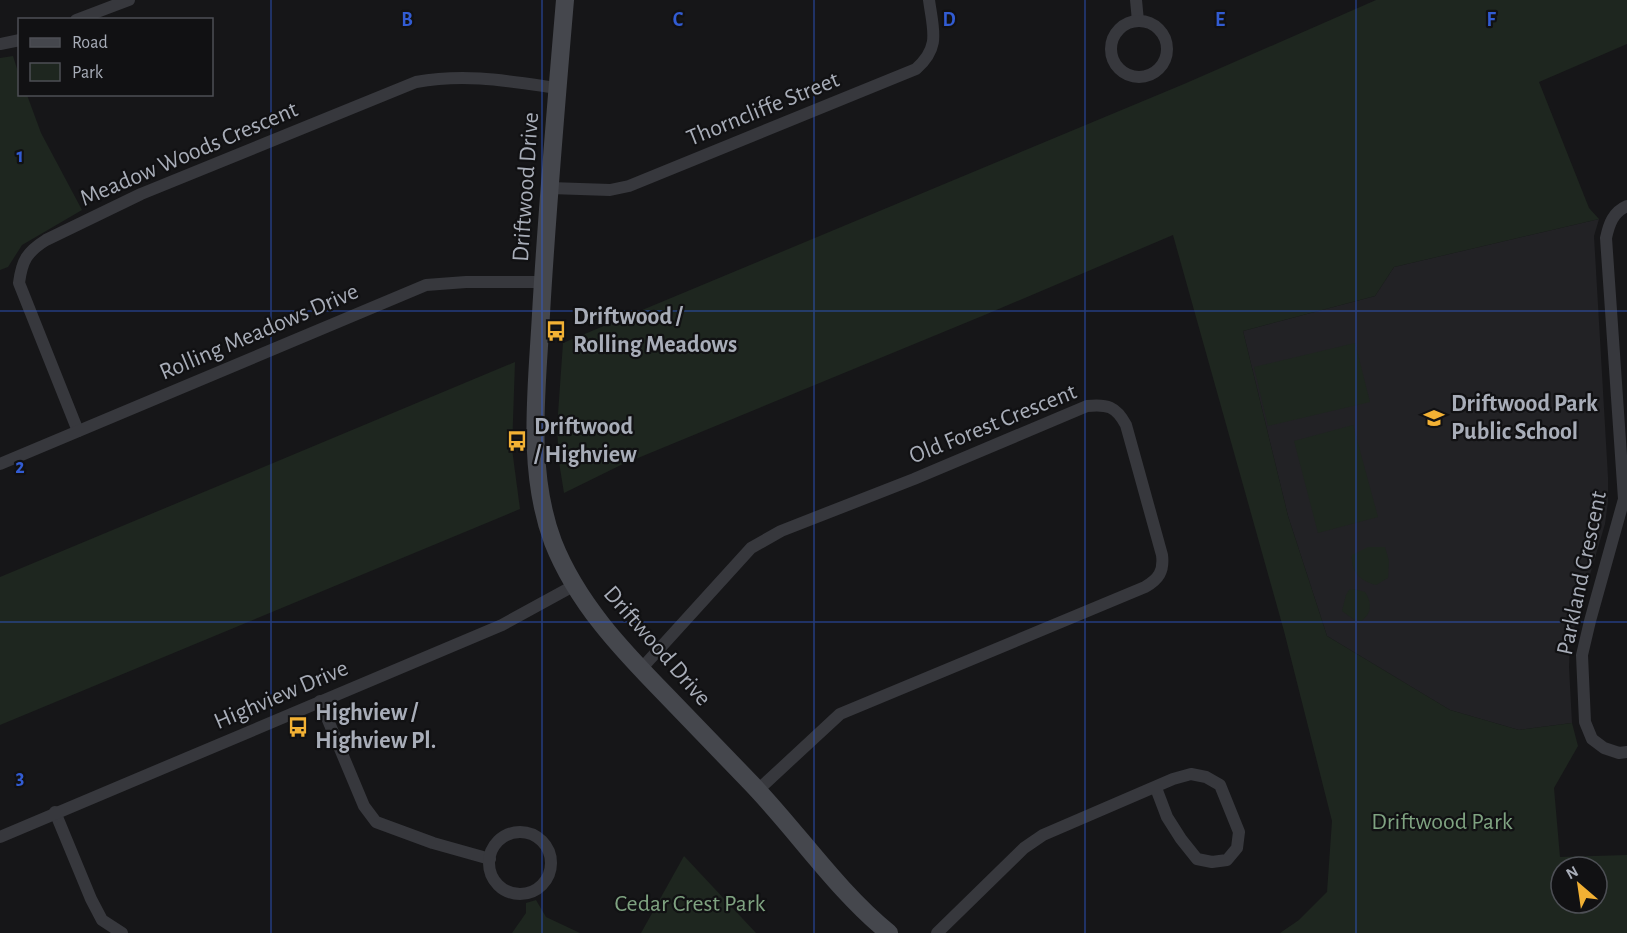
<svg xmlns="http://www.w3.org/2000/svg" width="1627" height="933" font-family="'Alegreya Sans',sans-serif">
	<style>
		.built { fill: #222225 }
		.green { fill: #1e261f; fill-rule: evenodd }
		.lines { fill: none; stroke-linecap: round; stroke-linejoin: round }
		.street { stroke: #37383d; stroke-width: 12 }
		.secondary { stroke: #45474d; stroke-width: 18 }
		.grid { fill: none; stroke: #325cd3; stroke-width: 1.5; stroke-opacity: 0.55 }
		.labels { text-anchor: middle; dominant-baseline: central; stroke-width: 4.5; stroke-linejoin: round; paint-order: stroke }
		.street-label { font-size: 24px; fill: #a8adb8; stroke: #111113 }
		.poi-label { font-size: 24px; font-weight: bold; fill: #a8adb8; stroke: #111113; text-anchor: start }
		.park-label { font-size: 24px; fill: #7fa381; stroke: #111113 }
		.grid-label { font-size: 20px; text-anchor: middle; font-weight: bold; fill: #325cd3; stroke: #111113; stroke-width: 4.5; stroke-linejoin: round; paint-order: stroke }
	</style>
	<rect width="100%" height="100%" fill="#161618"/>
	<polygon class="built" points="1599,219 1594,236 1608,477 1608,502 1605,524 1570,642 1569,667 1572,723 1519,730 1450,710 1327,636 1288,516 1243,331 1375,296 1394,267"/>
	<g class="green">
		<path d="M1376 0H1627V44L1539 82 1589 208 1599 219 1394 267 1375 296 1243 331 1288 516 1327 636 1450 710 1519 730 1572 723 1578 746 1554 788 1560 857 1627 855V933H1280L1299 920 1327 892 1332 821 1284 631 1173 235 987 314 621 465 564 493 559 462 557 428 563 343 1184 84ZM1561 867H1597V903H1561Z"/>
		<polygon points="13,56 19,75 20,94 27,95 41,133 82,210 22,245 8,267 0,270 0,58"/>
		<polygon points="1355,343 1370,402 1268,426 1254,367"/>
		<polygon points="515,362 512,449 520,509 0,725 0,577"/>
		<polygon points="1353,425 1378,517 1318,533 1294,441"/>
		<path d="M1368 547H1385L1389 561 1388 578 1376 585C1360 581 1351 572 1352 555Z"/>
		<path d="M1354 589 1365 592C1372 602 1372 614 1361 621L1353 619 1342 611 1346 595 1349 590Z"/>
		<polygon points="684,856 756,933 641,933"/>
		<polygon points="536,900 546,917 580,933 512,933 526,913 526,903"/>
	</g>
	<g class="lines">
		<g class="street">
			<polyline points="1136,0 1138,21"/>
			<polyline points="76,20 129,0"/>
			<circle cx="1139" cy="49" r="28"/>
			<polyline points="0,44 20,40"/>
			<path d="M550 188 610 190 629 186 916 69C941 47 933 30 929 0"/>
			<path d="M1627 206C1613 212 1609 224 1606 238L1624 499 1590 621 1582 655 1585 722 1592 739 1604 748 1619 753 1627 752"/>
			<path d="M78 431 19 283C22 260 27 252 46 240L141 194 416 82C466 73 508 81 557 88"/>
			<polyline points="0,464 426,285 466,282 543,282"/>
			<path d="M641 669 751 548 781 531 914 479 1087 406C1107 404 1116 406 1126 425L1162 555C1164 571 1159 579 1145 587L840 714 758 790"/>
			<polyline points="320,701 364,806 376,822 433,843 490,859"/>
			<polyline points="55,812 91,899 102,920 122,933"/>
			<circle cx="520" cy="863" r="31"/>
			<polyline points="0,837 502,625 575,585"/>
			<polyline points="937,933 1024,848 1043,835 1173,779 1191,774 1206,777 1220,785 1239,832 1237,848 1227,860 1212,862 1197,859 1181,839 1167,817 1156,788"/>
		</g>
		<path class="secondary" d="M565 0C556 105 547 209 541 314 537 389 526 470 553 542 577 603 622 650 666 695 694 724 721 752 748 780 796 829 835 889 889 933"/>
	</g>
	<path class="grid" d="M271 0V933M542 0V933M814 0V933M1085 0V933M1356 0V933M0 311H1627M0 622H1627"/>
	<defs>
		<g id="bus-bare" transform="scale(1.62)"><path d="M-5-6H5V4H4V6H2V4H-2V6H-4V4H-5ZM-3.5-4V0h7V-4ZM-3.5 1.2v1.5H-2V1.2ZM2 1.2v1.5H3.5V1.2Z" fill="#f2b134" stroke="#111113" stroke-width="2.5" paint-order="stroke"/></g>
		<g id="school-bare" transform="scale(1.62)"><path d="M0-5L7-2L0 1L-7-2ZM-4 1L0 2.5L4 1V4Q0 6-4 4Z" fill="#f2b134" stroke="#111113" stroke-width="2.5" paint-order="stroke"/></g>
	</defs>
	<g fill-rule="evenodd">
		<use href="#bus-bare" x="556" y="331"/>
		<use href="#school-bare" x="1434" y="418"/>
		<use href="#bus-bare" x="517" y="441"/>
		<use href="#bus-bare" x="298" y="727"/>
	</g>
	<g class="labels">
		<g class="street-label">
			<text transform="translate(763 109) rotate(-22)">Thorncliffe Street</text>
			<text transform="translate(189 154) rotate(-23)">Meadow Woods Crescent</text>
			<text transform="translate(526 187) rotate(-86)">Driftwood Drive</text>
			<text transform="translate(259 332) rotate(-23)">Rolling Meadows Drive</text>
			<text transform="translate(993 424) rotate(-22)">Old Forest Crescent</text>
			<text transform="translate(1582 573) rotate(-78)">Parkland Crescent</text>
			<text transform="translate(657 646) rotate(49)">Driftwood Drive</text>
			<text transform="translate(281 695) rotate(-23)">Highview Drive</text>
		</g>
		<g class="poi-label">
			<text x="573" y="317">Driftwood /<tspan x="573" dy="28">Rolling Meadows</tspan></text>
			<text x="1451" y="404">Driftwood Park<tspan x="1451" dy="28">Public School</tspan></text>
			<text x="534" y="427">Driftwood<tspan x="534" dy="28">/ Highview</tspan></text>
			<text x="315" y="713">Highview /<tspan x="315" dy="28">Highview Pl.</tspan></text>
		</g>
		<g class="park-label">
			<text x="1442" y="822">Driftwood Park</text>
			<text x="690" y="904">Cedar Crest Park</text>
		</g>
	</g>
	<g class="grid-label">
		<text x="407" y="26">B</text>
		<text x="678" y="26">C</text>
		<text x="949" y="26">D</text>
		<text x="1220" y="26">E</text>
		<text x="1491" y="26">F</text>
		<text x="20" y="162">1</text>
		<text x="20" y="473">2</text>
		<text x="20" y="784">3</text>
	</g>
	<rect x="18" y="18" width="195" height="78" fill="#111113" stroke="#4d4f55" stroke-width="1.5"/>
	<rect x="30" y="38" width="30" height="9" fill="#45474d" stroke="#4d4f55" stroke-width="1.5"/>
	<text x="72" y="48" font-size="18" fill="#a8adb8">Road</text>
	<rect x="30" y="63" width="30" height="18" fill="#1e261f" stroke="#4d4f55" stroke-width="1.5"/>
	<text x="72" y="78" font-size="18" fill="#a8adb8">Park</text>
	<g transform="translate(1579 885) rotate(331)"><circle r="28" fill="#111113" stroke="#4d4f55" stroke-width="1.5"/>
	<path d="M0-4.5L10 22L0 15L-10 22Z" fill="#f2b134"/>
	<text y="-9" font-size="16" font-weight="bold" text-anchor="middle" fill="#a8adb8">N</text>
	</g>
</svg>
